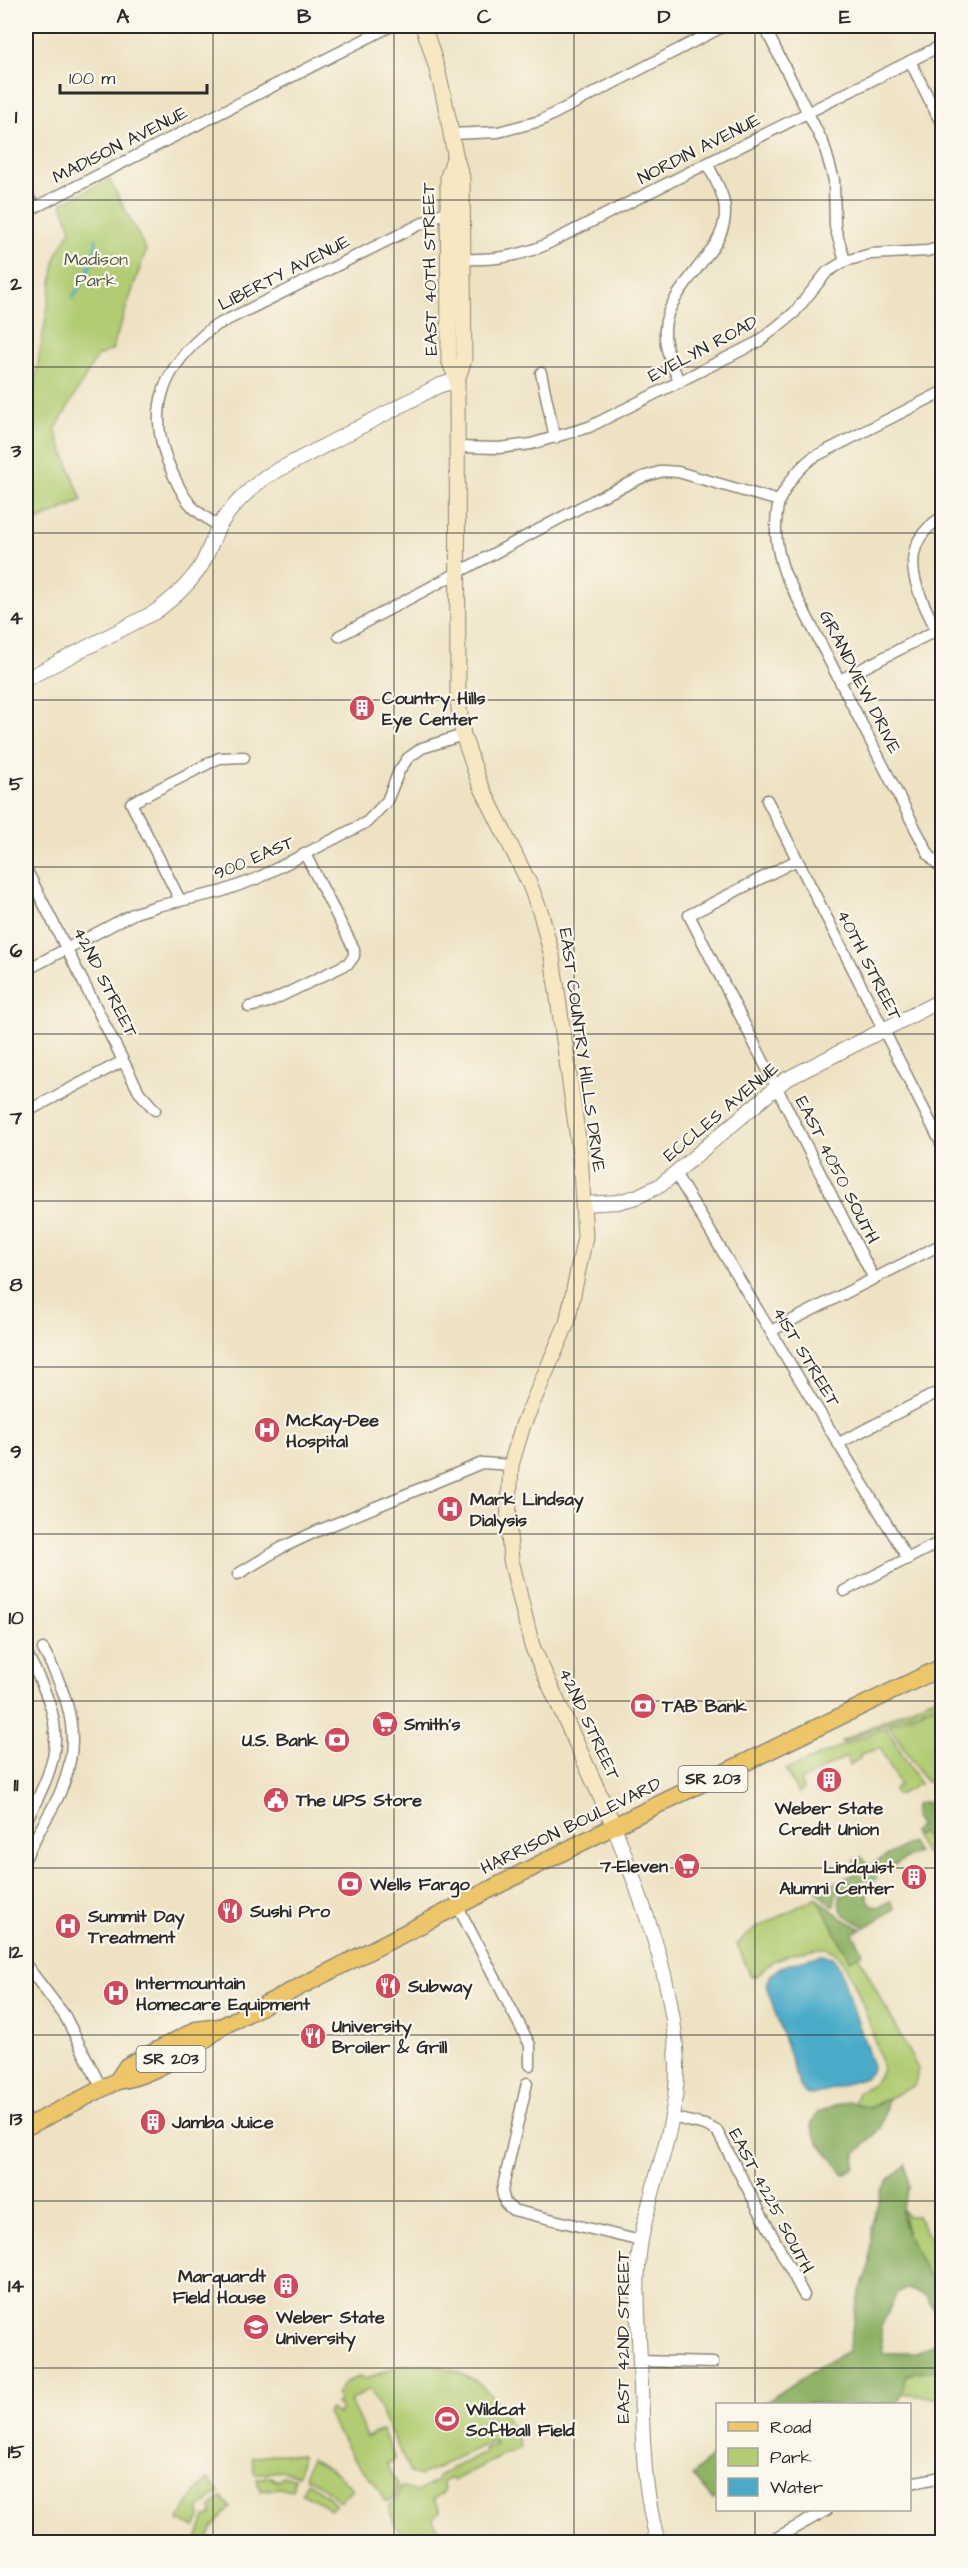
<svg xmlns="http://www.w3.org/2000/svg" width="968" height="2568" font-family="'Architects Daughter',sans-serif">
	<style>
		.green { fill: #b1cc72; stroke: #6e7c4e; stroke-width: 1.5 }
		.forest { fill: #8cb064; stroke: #5c6e48; stroke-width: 1.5 }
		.water { fill: #49abc8; stroke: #3a6b7a; stroke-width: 1.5 }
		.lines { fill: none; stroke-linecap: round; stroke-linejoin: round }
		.stream { stroke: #49abc8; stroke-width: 3 }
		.minor-casing { stroke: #8c8677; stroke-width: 13 }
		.tertiary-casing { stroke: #8c8677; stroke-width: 16 }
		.secondary-casing { stroke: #8c8677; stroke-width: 17 }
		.primary-casing { stroke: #8c8677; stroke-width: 19 }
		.minor { stroke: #fff; stroke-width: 10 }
		.tertiary { stroke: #fff; stroke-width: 14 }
		.secondary { stroke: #f7e8c3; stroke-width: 15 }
		.primary { stroke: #ecc669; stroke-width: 16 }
		.grid { fill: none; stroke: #2b2b2b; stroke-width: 1.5; stroke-opacity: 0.55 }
		.labels { text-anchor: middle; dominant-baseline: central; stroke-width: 4.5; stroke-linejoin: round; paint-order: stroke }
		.shield { fill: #fbf7ec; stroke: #696865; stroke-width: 1.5 }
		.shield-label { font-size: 16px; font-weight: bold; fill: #2b2b2b }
		.street-label { font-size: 18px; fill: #2b2b2b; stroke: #fbf7ec }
		.park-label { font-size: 18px; fill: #535b40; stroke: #fbf7ec }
		.poi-label { font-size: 18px; font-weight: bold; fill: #2b2b2b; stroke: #fbf7ec; text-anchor: start }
		.neatline { fill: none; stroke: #2b2b2b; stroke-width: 2 }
		.grid-label { font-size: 20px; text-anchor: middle; font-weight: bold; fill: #2b2b2b }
	</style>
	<rect width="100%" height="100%" fill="#fbf7ec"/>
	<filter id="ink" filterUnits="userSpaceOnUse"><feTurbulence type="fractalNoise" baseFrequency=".0167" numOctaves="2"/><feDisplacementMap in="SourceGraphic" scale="12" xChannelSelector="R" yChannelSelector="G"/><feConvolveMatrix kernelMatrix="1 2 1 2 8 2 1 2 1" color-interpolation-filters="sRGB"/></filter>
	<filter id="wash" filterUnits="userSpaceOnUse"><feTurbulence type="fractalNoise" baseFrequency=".008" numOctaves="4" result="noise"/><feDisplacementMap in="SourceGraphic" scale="24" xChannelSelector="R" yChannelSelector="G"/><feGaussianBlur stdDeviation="1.35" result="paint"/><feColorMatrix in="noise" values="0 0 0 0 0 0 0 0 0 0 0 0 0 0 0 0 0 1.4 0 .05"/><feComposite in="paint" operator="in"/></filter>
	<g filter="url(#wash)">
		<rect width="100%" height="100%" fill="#eee2c3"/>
		<g class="green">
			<polygon points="109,179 146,250 112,350 97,356 55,430 82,500 26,526 26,435 56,257 71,229 62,203"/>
			<polygon points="942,1693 942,1699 842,1743 841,1741"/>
			<polygon points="942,1702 942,1767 937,1781 926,1782 889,1725"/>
			<polygon points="886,1727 920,1784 900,1794 895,1794 894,1789 900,1786 880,1748 861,1754 860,1758 850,1765 846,1757 800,1781 803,1789 798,1793 786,1770"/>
			<polygon points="921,1833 930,1839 941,1834 937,1853 940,1859 935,1861 930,1855 925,1854 915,1836"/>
			<path d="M817 1897 849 1959 858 1955 918 2069 915 2085 869 2108 854 2103 858 2092 874 2083 883 2070C877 2046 851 1952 826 1948 820 1947 809 1950 803 1951 794 1953 781 1957 773 1961 765 1966 761 1976 751 1977L737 1944 755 1929Z"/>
			<polygon points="902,2209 907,2216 917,2216 942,2258 942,2277 929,2277 907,2234"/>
			<path d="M425 2364C479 2372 502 2397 520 2447L454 2480 450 2477 443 2481 444 2492 433 2499 440 2511 433 2520 441 2535 452 2542C412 2543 403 2548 388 2507L396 2500 401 2487 416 2492 436 2482 439 2474 485 2453 484 2449 496 2443 494 2440 419 2476 410 2472 370 2389 350 2401 367 2437 382 2430 395 2459 387 2464 398 2485 394 2498 385 2502 375 2483 354 2460 327 2413 329 2409 338 2414 341 2408 336 2405 340 2398 336 2395 344 2383 358 2377 366 2379 399 2365Z"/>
			<polygon points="942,2370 942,2398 902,2394 905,2376 915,2372"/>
			<polygon points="279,2453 302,2456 298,2475 281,2471 255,2474 251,2457"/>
			<polygon points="310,2459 337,2473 353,2489 340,2501 324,2487 305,2477"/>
			<polygon points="270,2476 277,2481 282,2477 294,2478 293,2490 279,2488 260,2491 257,2479"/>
			<polygon points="208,2479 219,2493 199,2509 200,2518 195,2527 178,2521 192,2497"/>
			<polygon points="306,2482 325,2493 337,2505 330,2510 324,2504 302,2493"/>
			<polygon points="222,2497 230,2507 213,2527 207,2542 196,2542 205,2517 212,2515 211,2508"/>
		</g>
		<g class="forest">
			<polygon points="926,1802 932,1805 942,1826 941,1834 930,1839 921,1833 915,1836 912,1831 920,1827 914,1817 915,1804"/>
			<polygon points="911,1842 917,1853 879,1873 870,1865"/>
			<polygon points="862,1857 877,1878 873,1881 864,1880 836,1894 834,1905 832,1906 815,1889 825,1884 830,1886 859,1871 854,1861"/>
			<path d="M865 1884 875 1885 867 1892V1898L873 1906 879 1907 891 1901 895 1909 865 1927C852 1917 836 1917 840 1896Z"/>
			<polygon points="818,1899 845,1920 862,1929 853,1933 863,1953 850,1960"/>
			<polygon points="888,2098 881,2128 856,2153 855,2167 844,2174 819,2143 811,2125 818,2112 848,2101 869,2108"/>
			<polygon points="906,2165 909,2188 901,2212 907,2234 929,2277 942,2277 942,2310 936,2312 926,2296 906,2288 897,2293 880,2329 883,2353 916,2353 942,2340 942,2370 915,2372 905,2376 902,2394 897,2404 763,2404 822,2365 848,2351 858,2298 870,2263 871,2227 882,2190 891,2178"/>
			<polygon points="717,2451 717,2498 712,2499 692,2475"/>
		</g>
		<path class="water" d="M821 1955 832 1957 839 1966 872 2064 871 2072 865 2078 813 2095 805 2093 800 2087 766 1985C770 1964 803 1961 821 1955Z"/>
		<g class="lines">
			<path class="stream" d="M73 298C84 279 96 261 96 239"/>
		</g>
	</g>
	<g filter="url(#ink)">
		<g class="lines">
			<g class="minor-casing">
				<g id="minor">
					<polyline points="764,26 824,145 834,180 835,227 845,261"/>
					<polyline points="910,61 938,117"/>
					<polyline points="451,134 498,132 540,121 724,26"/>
					<polyline points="26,192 34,208"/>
					<polyline points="26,212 391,26"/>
					<path d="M463 259C492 260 516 257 543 246L942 45"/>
					<polyline points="541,373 555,438"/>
					<path d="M680 382C648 320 671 304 708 254 718 242 725 229 725 212 725 195 715 180 708 165"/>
					<polyline points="458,447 499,448 531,444 589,427 758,342 794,313 827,272 845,261 871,254 927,251 942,247"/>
					<path d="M779 501C773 527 776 549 785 574L929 855 942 869"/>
					<path d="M942 517C889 550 921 598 942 641"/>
					<path d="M219 527C210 520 197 513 190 504 182 495 177 483 172 472 144 412 162 367 213 327L449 210"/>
					<path d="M339 636 598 498 643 477 663 471 678 472 779 501C788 483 796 471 812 458L942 392"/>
					<polyline points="840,680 937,630"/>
					<polyline points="767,800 942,1145"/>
					<polyline points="797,860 689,915 874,1279"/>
					<polyline points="26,869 139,1092 155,1110"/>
					<polyline points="180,900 131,803 219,758 244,757"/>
					<polyline points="26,970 135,913 157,906 220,892 256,879 367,822 387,801 399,771 408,758 422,748 463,735"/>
					<polyline points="249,1007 269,1002 349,963 354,956 354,949 305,854"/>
					<polyline points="26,1112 123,1061"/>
					<polyline points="675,1173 908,1559"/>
					<polyline points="771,1331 942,1244"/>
					<polyline points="839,1443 942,1390"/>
					<polyline points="238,1574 281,1548 315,1532 482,1463 511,1465"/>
					<polyline points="844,1591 942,1541"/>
					<path d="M26 1821C64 1751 65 1726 28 1656"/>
					<path d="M26 1857C35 1836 49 1816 59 1795 84 1741 70 1698 43 1649"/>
					<polyline points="457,1905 530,2045 530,2065"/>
					<polyline points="26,1965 65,2016 102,2089"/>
					<polyline points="527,2083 502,2191 505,2203 513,2210 641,2241"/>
					<polyline points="671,2117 705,2125 717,2131 804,2295"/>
					<polyline points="640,2361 713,2363"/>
					<polyline points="910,2483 942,2477"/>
					<polyline points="769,2542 827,2510"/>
				</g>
			</g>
			<g class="tertiary-casing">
				<g id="tertiary">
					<path d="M26 679 155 612C173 599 189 585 201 566 208 554 212 540 218 528 230 507 246 492 265 477L438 386 457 380"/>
					<polyline points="583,1204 618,1202 636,1197 661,1185 785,1080 942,1000"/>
					<path d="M614 1826C643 1905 675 1981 677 2066 678 2125 651 2183 641 2240 634 2280 639 2322 640 2362 643 2423 641 2484 658 2542"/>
				</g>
			</g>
			<g class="secondary-casing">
				<g id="secondary">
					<path d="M423 26C434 55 442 86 448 117 452 138 454 157 462 177L464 360 457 380 458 702 463 735 479 782 530 885 541 914 552 956 580 1153 585 1237 567 1323 523 1425 511 1465 508 1522 511 1560 532 1646 614 1826"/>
					<polyline points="454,158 448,177 449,360 457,380"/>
				</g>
			</g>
			<g class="primary-casing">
				<g id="primary">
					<polyline points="117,2081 127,2066 196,2030 220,2027"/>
					<path d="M26 2127 117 2081C150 2077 196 2048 221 2027L614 1826 942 1667"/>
				</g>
			</g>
			<use href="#minor" class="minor"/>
			<use href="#tertiary" class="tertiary"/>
			<use href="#secondary" class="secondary"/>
			<use href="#primary" class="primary"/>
		</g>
	</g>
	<path class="grid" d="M213 26V2542M394 26V2542M574 26V2542M755 26V2404M26 200H942M26 367H942M26 533H942M26 700H942M26 867H942M26 1034H942M26 1201H942M26 1367H942M26 1534H942M26 1701H942M26 1868H942M26 2035H942M26 2201H942M26 2368H942M755 2510V2542"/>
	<defs>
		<g id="building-disc" transform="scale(1.35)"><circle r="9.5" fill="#d1495b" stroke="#fbf7ec"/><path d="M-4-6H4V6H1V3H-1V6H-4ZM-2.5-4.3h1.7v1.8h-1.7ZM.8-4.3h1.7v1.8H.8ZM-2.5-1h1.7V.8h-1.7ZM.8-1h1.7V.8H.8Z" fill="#fff"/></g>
		<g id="hospital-disc" transform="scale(1.35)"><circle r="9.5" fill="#d1495b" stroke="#fbf7ec"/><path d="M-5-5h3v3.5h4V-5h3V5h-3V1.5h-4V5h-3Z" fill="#fff"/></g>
		<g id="bank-disc" transform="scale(1.35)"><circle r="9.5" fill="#d1495b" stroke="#fbf7ec"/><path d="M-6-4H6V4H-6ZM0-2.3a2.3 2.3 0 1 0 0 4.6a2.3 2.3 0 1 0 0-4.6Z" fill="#fff"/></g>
		<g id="supermarket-disc" transform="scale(1.35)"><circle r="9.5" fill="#d1495b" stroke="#fbf7ec"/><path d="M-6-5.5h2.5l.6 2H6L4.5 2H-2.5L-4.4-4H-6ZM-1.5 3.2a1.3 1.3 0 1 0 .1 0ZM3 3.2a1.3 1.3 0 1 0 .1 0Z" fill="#fff"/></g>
		<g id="civic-disc" transform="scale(1.35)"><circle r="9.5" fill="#d1495b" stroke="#fbf7ec"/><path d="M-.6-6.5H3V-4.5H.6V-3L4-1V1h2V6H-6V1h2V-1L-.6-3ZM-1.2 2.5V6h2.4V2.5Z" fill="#fff"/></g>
		<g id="restaurant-disc" transform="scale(1.35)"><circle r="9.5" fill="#d1495b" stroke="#fbf7ec"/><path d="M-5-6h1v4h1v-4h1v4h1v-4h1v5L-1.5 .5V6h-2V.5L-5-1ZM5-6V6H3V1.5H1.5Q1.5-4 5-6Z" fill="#fff"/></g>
		<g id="university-disc" transform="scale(1.35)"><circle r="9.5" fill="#d1495b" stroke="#fbf7ec"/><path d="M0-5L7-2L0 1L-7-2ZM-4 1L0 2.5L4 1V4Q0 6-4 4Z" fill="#fff"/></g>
		<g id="stadium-disc" transform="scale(1.35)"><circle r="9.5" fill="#d1495b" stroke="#fbf7ec"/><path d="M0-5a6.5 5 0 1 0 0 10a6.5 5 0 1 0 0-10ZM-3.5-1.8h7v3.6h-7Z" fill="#fff"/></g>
	</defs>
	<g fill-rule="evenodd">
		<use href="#building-disc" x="362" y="708"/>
		<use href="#hospital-disc" x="267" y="1430"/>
		<use href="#hospital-disc" x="450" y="1509"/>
		<use href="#bank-disc" x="643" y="1706"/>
		<use href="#supermarket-disc" x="385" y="1724"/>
		<use href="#bank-disc" x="337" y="1740"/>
		<use href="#building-disc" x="829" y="1780"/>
		<use href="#civic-disc" x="276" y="1800"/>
		<use href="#supermarket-disc" x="687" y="1866"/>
		<use href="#building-disc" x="914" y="1877"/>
		<use href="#bank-disc" x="350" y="1884"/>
		<use href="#restaurant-disc" x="230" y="1911"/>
		<use href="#hospital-disc" x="68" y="1926"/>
		<use href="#restaurant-disc" x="388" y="1986"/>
		<use href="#hospital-disc" x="116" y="1993"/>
		<use href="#restaurant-disc" x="313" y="2036"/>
		<use href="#building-disc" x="153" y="2122"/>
		<use href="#building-disc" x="286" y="2286"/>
		<use href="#university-disc" x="256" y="2327"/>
		<use href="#stadium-disc" x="447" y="2419"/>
	</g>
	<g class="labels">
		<g class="shield">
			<rect x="678.5" y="1766" width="69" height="26" rx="4.5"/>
			<rect x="136.5" y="2046" width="69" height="26" rx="4.5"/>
		</g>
		<g class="shield-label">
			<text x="713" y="1779">SR 203</text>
			<text x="171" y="2059">SR 203</text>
		</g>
		<g class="street-label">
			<text transform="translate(120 145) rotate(-27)">MADISON AVENUE</text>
			<text transform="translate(699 149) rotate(-27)">NORDIN AVENUE</text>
			<text transform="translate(430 269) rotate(-91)">EAST 40TH STREET</text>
			<text transform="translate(284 273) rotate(-27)">LIBERTY AVENUE</text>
			<text transform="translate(703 349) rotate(-28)">EVELYN ROAD</text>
			<text transform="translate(860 682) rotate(63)">GRANDVIEW DRIVE</text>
			<text transform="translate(254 858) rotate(-23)">900 EAST</text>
			<text transform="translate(869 965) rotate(63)">40TH STREET</text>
			<text transform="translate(105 982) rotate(63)">42ND STREET</text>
			<text transform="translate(582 1050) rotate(82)">EAST COUNTRY HILLS DRIVE</text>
			<text transform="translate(721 1112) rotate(-40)">ECCLES AVENUE</text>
			<text transform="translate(837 1170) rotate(63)">EAST 4050 SOUTH</text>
			<text transform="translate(806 1357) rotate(59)">41ST STREET</text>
			<text transform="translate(589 1724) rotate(65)">42ND STREET</text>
			<text transform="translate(571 1826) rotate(-26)">HARRISON BOULEVARD</text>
			<text transform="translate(771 2201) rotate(62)">EAST 4225 SOUTH</text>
			<text transform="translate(623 2337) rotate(-90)">EAST 42ND STREET</text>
		</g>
		<g class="park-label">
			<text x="96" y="259">Madison<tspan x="96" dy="21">Park</tspan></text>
		</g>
		<g class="poi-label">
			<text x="382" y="698">Country Hills<tspan x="382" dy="21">Eye Center</tspan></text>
			<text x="286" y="1420">McKay-Dee<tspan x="286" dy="21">Hospital</tspan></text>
			<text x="470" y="1499">Mark Lindsay<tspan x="470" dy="21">Dialysis</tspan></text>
			<text x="662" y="1706">TAB Bank</text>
			<text x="404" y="1724">Smith's</text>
			<text x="318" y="1740" text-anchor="end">U.S. Bank</text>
			<text x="296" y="1800">The UPS Store</text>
			<text x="829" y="1808" text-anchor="middle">Weber State<tspan x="829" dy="21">Credit Union</tspan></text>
			<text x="668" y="1866" text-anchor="end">7-Eleven</text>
			<text x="894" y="1867" text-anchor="end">Lindquist<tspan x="894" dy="21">Alumni Center</tspan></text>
			<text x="370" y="1884">Wells Fargo</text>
			<text x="250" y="1911">Sushi Pro</text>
			<text x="88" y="1916">Summit Day<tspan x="88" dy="21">Treatment</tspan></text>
			<text x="136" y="1983">Intermountain<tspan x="136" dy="21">Homecare Equipment</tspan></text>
			<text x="408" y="1986">Subway</text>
			<text x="332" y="2026">University<tspan x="332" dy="21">Broiler &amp; Grill</tspan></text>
			<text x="172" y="2122">Jamba Juice</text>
			<text x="266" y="2276" text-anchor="end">Marquardt<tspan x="266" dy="21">Field House</tspan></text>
			<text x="276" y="2317">Weber State<tspan x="276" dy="21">University</tspan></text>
			<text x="466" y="2409">Wildcat<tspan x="466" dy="21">Softball Field</tspan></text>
		</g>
	</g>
	<rect width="968" height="2568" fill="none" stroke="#fbf7ec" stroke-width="66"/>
	<rect x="716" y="2403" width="195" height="108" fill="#fbf7ec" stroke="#a8a59f" stroke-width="1.5"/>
	<rect x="728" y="2422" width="30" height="9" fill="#ecc669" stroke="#a8a59f" stroke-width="1.5"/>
	<text x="770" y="2433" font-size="18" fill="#2b2b2b">Road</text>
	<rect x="728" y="2448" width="30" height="18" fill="#b1cc72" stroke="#a8a59f" stroke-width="1.5"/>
	<text x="770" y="2463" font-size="18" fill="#2b2b2b">Park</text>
	<rect x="728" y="2478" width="30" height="18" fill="#49abc8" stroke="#a8a59f" stroke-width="1.5"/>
	<text x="770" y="2493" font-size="18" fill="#2b2b2b">Water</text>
	<path d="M60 84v9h147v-9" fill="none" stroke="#2b2b2b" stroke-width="3"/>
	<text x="69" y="84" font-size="18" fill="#2b2b2b" stroke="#fbf7ec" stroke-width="4.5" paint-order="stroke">100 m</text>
	<rect x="33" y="33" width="902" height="2502" class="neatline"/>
	<g class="grid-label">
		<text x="123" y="23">A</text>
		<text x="304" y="23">B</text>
		<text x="484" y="23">C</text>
		<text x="664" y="23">D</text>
		<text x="845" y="23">E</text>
		<text x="16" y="123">1</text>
		<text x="16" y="290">2</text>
		<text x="16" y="457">3</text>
		<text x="16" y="624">4</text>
		<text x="16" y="790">5</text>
		<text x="16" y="957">6</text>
		<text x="16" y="1124">7</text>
		<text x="16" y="1291">8</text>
		<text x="16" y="1458">9</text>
		<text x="16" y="1624">10</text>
		<text x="16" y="1791">11</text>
		<text x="16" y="1958">12</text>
		<text x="16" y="2125">13</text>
		<text x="16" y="2292">14</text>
		<text x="16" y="2458">15</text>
	</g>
</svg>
